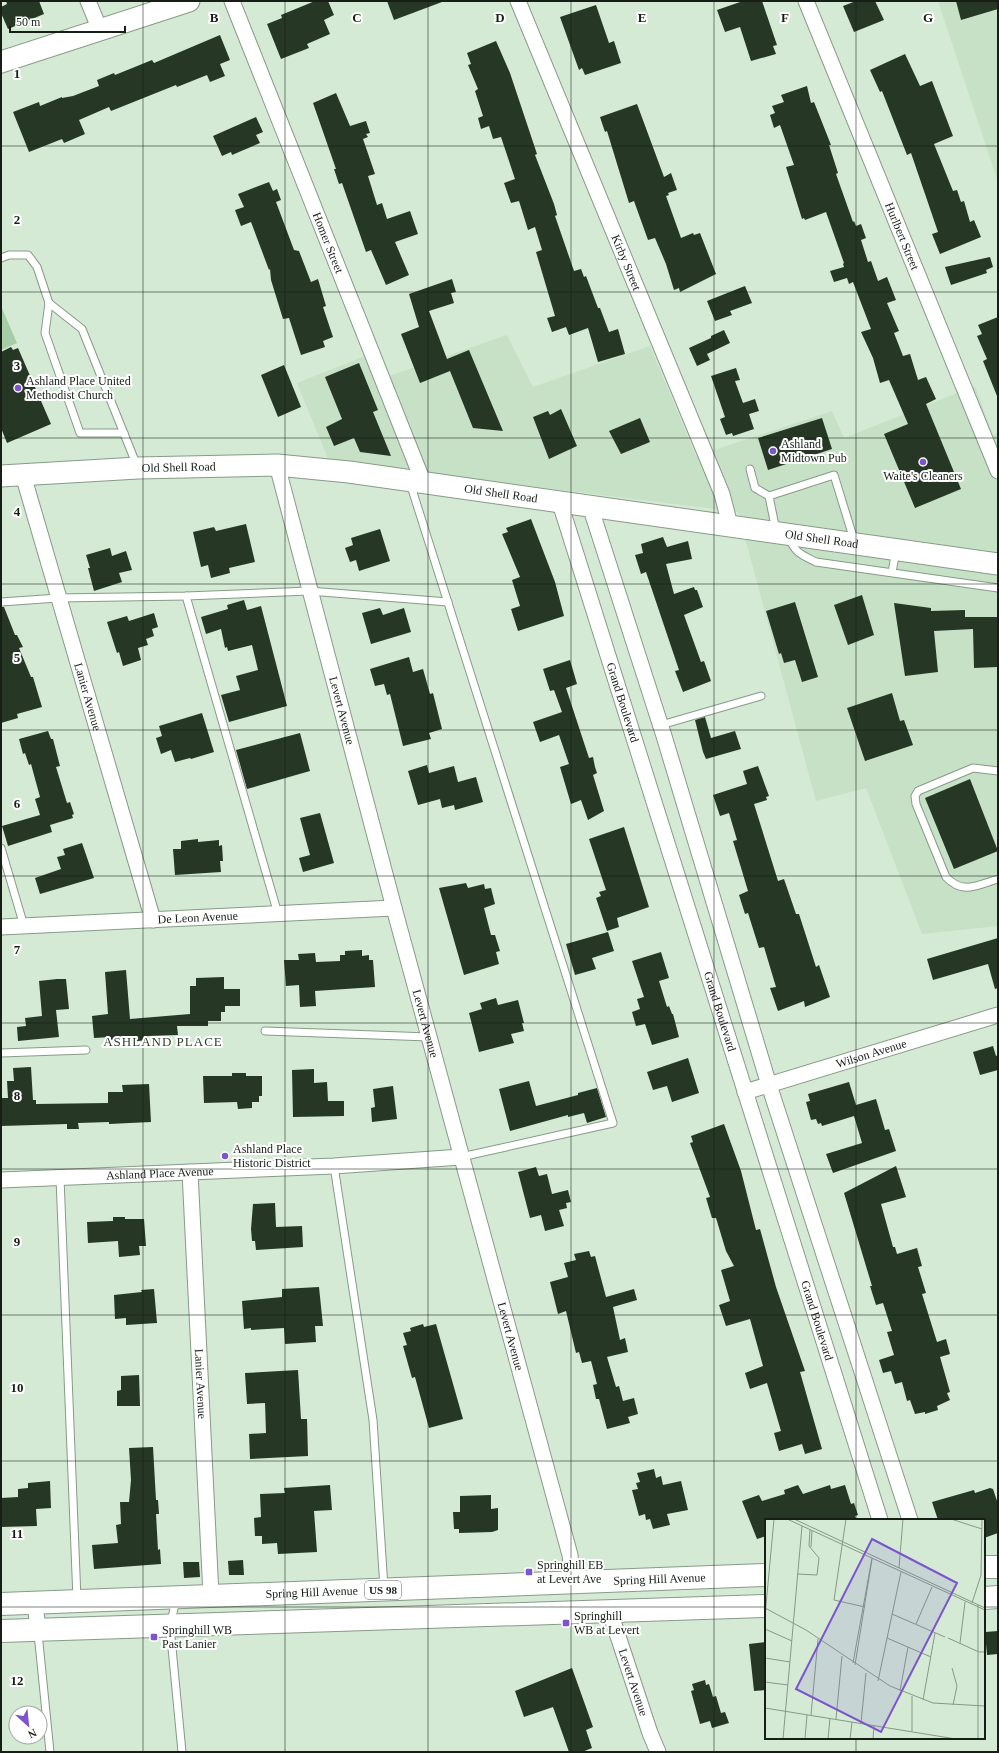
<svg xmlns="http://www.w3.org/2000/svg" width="999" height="1753" font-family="'Times New Roman',serif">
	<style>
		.built { fill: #c6e1c5 }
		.green { fill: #a6cda6 }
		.building { fill: #263726 }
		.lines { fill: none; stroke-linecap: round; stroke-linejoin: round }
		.lane-casing { stroke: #879b87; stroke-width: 9 }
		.street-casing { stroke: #879b87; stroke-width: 17 }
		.secondary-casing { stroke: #879b87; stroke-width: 23 }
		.primary-casing { stroke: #879b87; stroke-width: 24 }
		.lane { stroke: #fff; stroke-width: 7 }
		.street { stroke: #fff; stroke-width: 15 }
		.secondary { stroke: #fff; stroke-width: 21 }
		.primary { stroke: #fff; stroke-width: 22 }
		.grid { fill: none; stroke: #161e16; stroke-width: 1; stroke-opacity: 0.55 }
		.poi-dot { fill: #7b54ce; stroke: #fff; stroke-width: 1.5 }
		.labels { text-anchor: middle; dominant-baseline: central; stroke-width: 4; stroke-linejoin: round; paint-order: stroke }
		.shield { fill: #fff; stroke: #5c625c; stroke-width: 1 }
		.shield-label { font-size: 11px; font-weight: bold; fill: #161e16 }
		.street-label { font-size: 12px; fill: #161e16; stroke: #fff }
		.poi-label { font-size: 12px; fill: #161e16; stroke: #fff; text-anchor: start }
		.neighbourhood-label { font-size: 13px; letter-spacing: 1px; fill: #2d3e2d; stroke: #fff }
		.inset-road { fill: none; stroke: #889888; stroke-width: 1 }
		.view { fill: #7b54ce; fill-opacity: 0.15; stroke: #7b54ce; stroke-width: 2 }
		.inset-edge { fill: none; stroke: #161e16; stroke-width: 2 }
		.grid-label { font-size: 13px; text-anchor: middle; font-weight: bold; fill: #161e16; stroke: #fff; stroke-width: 4; stroke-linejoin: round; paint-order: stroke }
	</style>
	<rect width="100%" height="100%" fill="#d4ead4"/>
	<g class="built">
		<polygon points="938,1 998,1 998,182"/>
		<polygon points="507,335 533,387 650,346 696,456 832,411 844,438 975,386 993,435 998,433 998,926 922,934 866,788 816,801 738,512 329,461 297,383 380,350 389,376"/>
	</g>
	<polygon class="green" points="1,306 17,343 1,350"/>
	<g class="building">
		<polygon points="6,1 39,1 44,14 8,29 1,13 1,7 7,4"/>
		<polygon points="315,1 328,1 334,15 324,20 330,34 307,44 309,48 281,59 267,24 282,18 281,15"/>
		<polygon points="387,1 441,1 442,2 394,20"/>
		<polygon points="743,1 762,1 777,45 773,46 776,54 751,61 740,27 725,32 717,10"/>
		<polygon points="856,1 875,1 884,20 854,32 843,6"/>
		<polygon points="956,1 998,1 998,9 961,20"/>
		<polygon points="596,5 609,43 614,41 621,63 585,75 582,68 579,70 560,17"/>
		<polygon points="220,35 230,60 220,64 225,76 210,82 207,75 177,87 176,85 111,111 109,107 79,120 85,134 64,143 62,139 29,152 13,112 39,102 40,106 62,97 62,98 73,96 99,86 97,80 114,73 115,75 152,60 154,63"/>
		<polygon points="496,41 510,73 537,154 535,155 554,204 557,215 555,216 574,271 581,269 584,277 586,276 598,308 600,308 609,332 618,329 625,354 598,362 588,328 569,335 566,327 552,332 547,318 555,316 536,252 542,250 535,227 528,230 519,201 511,203 504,183 515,179 501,137 493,139 489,126 481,129 478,118 483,116 475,91 478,89 468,65 471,64 467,53"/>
		<polygon points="905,54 920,86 932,81 953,136 934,144 953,191 957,190 961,202 964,201 970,222 974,220 981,237 940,254 932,234 938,232 911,153 907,155 882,91 880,92 870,70"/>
		<polygon points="807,86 811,103 814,102 831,145 829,145 838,173 836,174 853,222 854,221 856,226 861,224 866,238 861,240 868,262 871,261 878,281 887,277 896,300 887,303 899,331 894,333 903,356 910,354 918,380 926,377 936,399 926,404 961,489 915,508 884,434 908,424 889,380 880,383 873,358 861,332 871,329 853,282 849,284 847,278 834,282 830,271 844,267 843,264 844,263 826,212 805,220 804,218 802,219 786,167 794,165 780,125 774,128 770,115 775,113 772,106 784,102 781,95"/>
		<polygon points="336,93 350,126 366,121 370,133 366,134 368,137 363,139 375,174 368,176 377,205 382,203 387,219 410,211 418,234 395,242 409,275 386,285 371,250 366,252 342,183 339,184 334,169 336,169 313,103"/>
		<polygon points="637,104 664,177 671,173 677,190 668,193 669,195 666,196 681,238 693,233 694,235 700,233 716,274 680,292 679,288 674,290 666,264 655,238 648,240 634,201 629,203 607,131 605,132 600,117"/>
		<polygon points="256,117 263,132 256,135 260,143 232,155 231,152 222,156 213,136"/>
		<polygon points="269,182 273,191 277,189 281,200 276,202 294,250 299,251 311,282 318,279 326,306 323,307 333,337 323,341 325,347 301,355 289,318 283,319 271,280 270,269 269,270 251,222 241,226 235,210 244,207 238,194"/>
		<polygon points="990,257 993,267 986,270 987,273 951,285 945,267"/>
		<polygon points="452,279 456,292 451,293 454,303 429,311 447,359 469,350 503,431 473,428 450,371 420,383 401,334 419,327 409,294"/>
		<polygon points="745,286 752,303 730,311 732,315 715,321 707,301"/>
		<polygon points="998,317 998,396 997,396 983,361 987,359 977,336 982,334 978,325"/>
		<polygon points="724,330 730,343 707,354 710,360 697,366 689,348 711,338 711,336"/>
		<polygon points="11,347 13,350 18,348 51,424 7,443 1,428 1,352"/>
		<polygon points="359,363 378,410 373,412 391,456 360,452 354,438 334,446 326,427 342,419 325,377"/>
		<polygon points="284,365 301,407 278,417 261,375"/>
		<polygon points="736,368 740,380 735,381 743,403 755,399 759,411 749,414 754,429 733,436 732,433 726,435 720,419 725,417 711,376"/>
		<polygon points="561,409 577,446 549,459 533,417 548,411 550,415"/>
		<polygon points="640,418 650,442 621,454 609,431"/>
		<polygon points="822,418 832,449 768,470 758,438"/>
		<polygon points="531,519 555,582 564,616 518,631 511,609 520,606 512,580 520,577 502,534 508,532 506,528"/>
		<polygon points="246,524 255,562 229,568 230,573 211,578 208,565 201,567 193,532 214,527 216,531"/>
		<polygon points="380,529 390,561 359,571 356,560 350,562 345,548 353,545 351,538"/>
		<polygon points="663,537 667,547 688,541 692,559 666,564 674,594 694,587 695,590 697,590 703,607 684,615 701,662 704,661 711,681 683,692 675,671 679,670 646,572 641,574 635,555 643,553 641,544"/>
		<polygon points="110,548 112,556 126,551 132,570 119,573 122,582 94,591 88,568 90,568 86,555"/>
		<polygon points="862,595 874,635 848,645 834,605"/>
		<polygon points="244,600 247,610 261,606 287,706 229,722 221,695 240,690 236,676 258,670 252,645 228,651 227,647 225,648 221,629 206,634 201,617 228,609 227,605"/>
		<polygon points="795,602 818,677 802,682 795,660 784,663 781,653 779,654 766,611"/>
		<polygon points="894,603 931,608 931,611 965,610 965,617 998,617 998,667 974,668 973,629 934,631 938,672 905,676"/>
		<polygon points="1,607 4,607 15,635 17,635 23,647 19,648 31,677 33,677 42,707 17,714 18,718 1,723"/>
		<polygon points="380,608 383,615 404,608 411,632 371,644 362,613"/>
		<polygon points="154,613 158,627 152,629 154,636 146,639 148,645 138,648 141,660 123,666 119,652 117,653 107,622 127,616 129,621"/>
		<polygon points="409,657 413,672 423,669 430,694 433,693 442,729 429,733 431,739 403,746 390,694 387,695 384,684 375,686 370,669"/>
		<polygon points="570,660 577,684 566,688 589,758 593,757 595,767 597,773 593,775 604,811 588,820 581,800 571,804 560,767 569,764 559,735 540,742 533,722 562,712 554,690 550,691 543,669"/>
		<polygon points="892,693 900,721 904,720 913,745 865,761 847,708"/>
		<polygon points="202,713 214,752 191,759 190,758 175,762 171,750 161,754 156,738 162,736 159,726"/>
		<polygon points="705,717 711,738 735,731 741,749 706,759 703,752 695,720"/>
		<polygon points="48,731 51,739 53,739 60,766 56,767 67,803 70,802 74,814 72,815 73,818 50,825 52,832 8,846 2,826 40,815 35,799 40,797 31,764 29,765 25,753 23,754 19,739"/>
		<polygon points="300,733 310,771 247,789 236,750"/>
		<polygon points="427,765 429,773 454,766 458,782 476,777 483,802 455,810 454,805 442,808 440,799 418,805 408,771"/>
		<polygon points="758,766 769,796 766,797 767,800 754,804 778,881 784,879 796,914 799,914 816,967 819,965 830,997 805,1007 804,1001 778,1011 770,988 776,987 764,947 759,948 748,913 745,914 739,895 748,891 733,841 737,840 729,813 720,816 713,795 747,784 743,771"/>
		<polygon points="970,779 998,851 954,869 925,798"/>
		<polygon points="320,813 334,863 303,872 299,858 310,855 300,818"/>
		<polygon points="624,827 649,907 617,918 619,927 607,931 596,898 601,896 599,892 606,890 589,839"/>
		<polygon points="198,839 198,842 219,840 219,846 222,845 223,861 220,861 221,872 175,875 173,849 181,849 181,841"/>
		<polygon points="82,843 94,878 40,894 35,878 61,869 57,857 65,855 63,849"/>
		<polygon points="466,883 468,888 484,884 485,889 491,888 495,904 484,908 491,935 495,935 500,951 496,952 499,964 464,975 439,888"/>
		<polygon points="608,932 614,951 592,958 596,969 575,975 566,944"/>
		<polygon points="998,938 998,988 995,989 988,964 933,980 927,959"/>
		<polygon points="362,950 362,956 369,955 369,960 373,960 375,987 315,991 316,1006 300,1007 299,985 286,986 284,960 299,960 298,954 315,953 316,962 340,961 340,955 345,955 345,951"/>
		<polygon points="661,952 669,978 659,981 667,1007 669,1006 672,1014 673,1014 679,1037 652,1045 645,1024 636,1026 632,1012 640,1009 637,999 644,997 632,961"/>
		<polygon points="126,970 130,1019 190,1014 190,986 196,986 196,978 224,977 224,989 240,989 240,1006 225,1006 225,1012 221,1012 221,1021 208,1021 208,1026 177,1026 178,1035 148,1036 148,1040 127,1042 127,1038 111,1040 111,1037 94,1038 92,1016 108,1014 105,972"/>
		<polygon points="57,979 66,979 69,1009 56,1010 59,1037 18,1041 17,1027 26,1026 25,1018 42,1016 39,981"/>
		<polygon points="496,998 498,1005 518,1000 524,1023 522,1023 524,1031 511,1034 514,1043 479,1052 469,1013 482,1009 480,1003"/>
		<polygon points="993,1046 996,1056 998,1055 998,1070 980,1075 973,1052"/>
		<polygon points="688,1058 699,1093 672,1102 667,1086 653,1090 647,1072"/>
		<polygon points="31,1067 33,1100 36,1100 36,1104 108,1103 108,1092 123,1092 122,1085 149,1084 151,1122 109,1124 109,1122 78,1123 79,1129 67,1129 67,1124 1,1126 1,1098 8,1098 7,1081 14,1081 13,1068"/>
		<polygon points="314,1069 314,1083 327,1082 328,1101 344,1101 344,1116 293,1117 292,1070"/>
		<polygon points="232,1073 246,1073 246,1076 262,1076 262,1096 259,1096 259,1102 252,1102 252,1108 238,1109 237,1102 204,1103 203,1076 232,1076"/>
		<polygon points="529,1081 536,1106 578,1095 578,1093 597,1088 606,1117 587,1123 584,1113 568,1117 568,1115 510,1131 499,1089"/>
		<polygon points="849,1082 856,1105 876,1099 885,1130 889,1129 896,1151 833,1173 826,1154 862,1143 854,1116 822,1126 821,1123 818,1124 816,1119 811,1120 806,1102 810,1101 808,1094"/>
		<polygon points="393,1086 397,1119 372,1122 371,1108 375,1107 373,1089"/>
		<polygon points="724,1124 741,1171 756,1230 760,1229 776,1287 805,1371 800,1372 822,1449 805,1454 802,1444 779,1451 774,1433 781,1431 767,1383 750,1389 745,1373 763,1366 750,1319 726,1326 719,1305 730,1301 721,1270 734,1266 726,1251 716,1218 712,1218 706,1198 710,1197 690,1143 693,1142 691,1136"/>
		<polygon points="896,1166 906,1197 881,1204 893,1247 895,1247 897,1254 917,1248 922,1266 918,1267 926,1293 922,1294 937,1342 946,1339 950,1354 940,1357 950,1392 947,1393 950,1400 937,1406 938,1410 925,1414 925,1412 915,1414 910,1400 907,1401 902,1382 895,1384 891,1371 883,1373 879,1360 894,1355 887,1332 892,1331 883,1303 876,1305 870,1286 872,1286 844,1193"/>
		<polygon points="536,1167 539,1176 547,1174 552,1194 568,1190 571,1202 566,1203 567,1208 559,1210 564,1226 545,1231 541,1215 530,1218 518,1172"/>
		<polygon points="275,1203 276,1227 302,1226 303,1247 256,1250 255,1241 252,1241 251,1229 253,1204"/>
		<polygon points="113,1217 125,1217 125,1219 144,1219 146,1246 139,1246 140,1255 119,1257 118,1241 88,1243 87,1222 113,1221"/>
		<polygon points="589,1251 591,1257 595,1256 606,1297 634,1289 637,1300 613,1307 620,1340 625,1338 628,1352 607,1357 616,1387 619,1386 623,1401 634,1398 638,1414 628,1417 630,1423 607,1429 599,1399 596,1399 593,1385 597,1384 591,1361 582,1363 579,1352 576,1353 566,1311 558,1314 550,1282 568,1277 564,1263 576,1260 574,1254"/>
		<polygon points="319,1287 323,1326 315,1326 316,1342 285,1344 284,1328 251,1330 251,1328 244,1329 242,1301 282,1297 282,1289"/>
		<polygon points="154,1289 157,1323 126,1325 126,1318 115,1319 114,1295 142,1292 141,1290"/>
		<polygon points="423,1324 424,1327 436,1324 463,1419 429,1428 415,1377 412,1378 403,1346 407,1345 403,1333 411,1331 410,1328"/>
		<polygon points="298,1370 301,1419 307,1419 308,1456 250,1459 249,1434 266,1433 265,1403 247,1404 245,1373"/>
		<polygon points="139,1375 140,1406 117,1406 117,1391 121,1390 121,1376"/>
		<polygon points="153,1447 156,1500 158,1500 159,1514 156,1514 158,1550 160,1549 161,1564 94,1569 92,1545 118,1543 116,1525 121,1524 120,1502 129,1502 131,1480 129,1448"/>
		<polygon points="654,1469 656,1478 661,1476 663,1485 681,1481 688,1510 667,1514 670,1525 653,1529 650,1519 646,1520 645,1514 639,1516 632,1490 638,1489 636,1483 640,1482 637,1473"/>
		<polygon points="50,1481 51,1508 36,1509 37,1526 1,1527 1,1498 18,1497 18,1489 28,1488 28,1483"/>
		<polygon points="330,1485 332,1510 314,1511 317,1552 278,1554 277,1543 262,1544 262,1536 255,1536 254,1518 261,1517 260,1494 285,1493 284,1488"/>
		<polygon points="798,1485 803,1494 830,1485 831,1489 845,1485 851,1504 854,1503 858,1515 855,1516 857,1520 766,1520 766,1536 757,1539 742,1501 759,1495 762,1501 785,1494 784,1490"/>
		<polygon points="990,1488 993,1489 998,1504 998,1533 984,1538 984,1520 938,1520 932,1502 974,1490 975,1493"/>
		<polygon points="491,1495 491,1509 498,1508 498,1530 492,1532 459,1533 459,1529 454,1529 453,1512 460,1512 460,1496"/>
		<polygon points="243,1560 244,1575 229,1575 228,1561"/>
		<polygon points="183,1562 199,1562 200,1577 184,1578"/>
		<polygon points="998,1631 998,1654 987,1655 985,1632"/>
		<polygon points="766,1642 766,1690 754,1691 749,1644"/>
		<polygon points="572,1668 593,1727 586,1730 592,1748 582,1752 569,1752 553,1707 524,1717 515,1691"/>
		<polygon points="705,1680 706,1685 709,1684 713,1697 716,1696 721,1713 725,1712 729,1723 712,1728 710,1721 700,1724 691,1691 694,1690 692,1684"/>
	</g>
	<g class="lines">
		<g class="lane-casing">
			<g id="lane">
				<polyline points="1,258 9,255 28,255 37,267 49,303 45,333 80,433 124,433"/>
				<polyline points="49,303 82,329 137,466"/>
				<polyline points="750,469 755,488 769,496"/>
				<polyline points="410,483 613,1123 461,1157"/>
				<polyline points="776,531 769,496 834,475 854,540"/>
				<path d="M789 536C793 552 802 555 816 562L998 588"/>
				<polyline points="892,572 896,551"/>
				<polyline points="186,596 278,914"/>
				<polyline points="1,602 58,598 186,596 309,591 448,602"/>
				<polyline points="661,725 761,696"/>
				<path d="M998 771 973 768 918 791 915 796 916 804 946 877C963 895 977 885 998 879"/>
				<polyline points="1,848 24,926"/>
				<polyline points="265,1031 429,1037"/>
				<polyline points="1,1053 86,1050"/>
				<polyline points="334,1166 373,1420 384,1588"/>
				<polyline points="60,1178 77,1599"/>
				<polyline points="176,1599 170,1627 182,1752"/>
				<polyline points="38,1633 50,1752"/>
			</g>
		</g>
		<g class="street-casing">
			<g id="street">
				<polyline points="88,1 100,30"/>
				<path id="s1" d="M232 1 424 484"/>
				<path id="s2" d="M518 1 722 494 730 525"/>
				<path id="s3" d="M806 1 998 471"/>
				<path id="s4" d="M277 465 394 908 570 1555 573 1582"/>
				<path id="s5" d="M23 475 153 920"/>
				<path id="s6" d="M560 503 880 1520"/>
				<polyline points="590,506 664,736 769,1085 910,1520"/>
				<path id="s7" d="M1 927 394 908"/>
				<path id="s8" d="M745 1092 998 1015"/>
				<path id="s9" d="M190 1172 211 1595"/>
				<path id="s10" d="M1 1180 334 1166 461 1157"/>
				<polyline points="35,1603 38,1630"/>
				<path id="s11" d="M610 1612 650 1733 658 1752"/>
			</g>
		</g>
		<g class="secondary-casing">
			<g id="secondary">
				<polyline points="1,62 189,1"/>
				<path id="s12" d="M1 476 138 468 277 465 349 472 998 564"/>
			</g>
		</g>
		<g class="primary-casing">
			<g id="primary">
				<polyline points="984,1567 998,1567"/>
				<polyline points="984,1598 998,1597"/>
				<path id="s13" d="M1 1604 766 1575"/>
				<polyline points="1,1631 766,1606"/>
			</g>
		</g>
		<use href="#lane" class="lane"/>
		<use href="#street" class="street"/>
		<use href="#secondary" class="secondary"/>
		<use href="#primary" class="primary"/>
	</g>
	<path class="grid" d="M143 1V1752M285 1V1752M428 1V1752M571 1V1752M714 1V1752M856 1V1520M1 146H998M1 292H998M1 438H998M1 584H998M1 730H998M1 876H998M1 1023H998M1 1169H998M1 1315H998M1 1461H998M1 1607H766M984 1607H998M856 1738V1752"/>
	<g class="poi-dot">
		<circle cx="18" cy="388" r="4"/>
		<circle cx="773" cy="451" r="4"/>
		<circle cx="923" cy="462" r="4"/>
		<circle cx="225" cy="1156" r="4"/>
		<rect x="525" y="1568" width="8" height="8" rx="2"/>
		<rect x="562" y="1619" width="8" height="8" rx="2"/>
		<rect x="150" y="1633" width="8" height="8" rx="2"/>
	</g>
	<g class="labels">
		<rect class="shield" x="365" y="1581" width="36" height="18" rx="3"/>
		<g class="shield-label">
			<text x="383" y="1590">US 98</text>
		</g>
		<g class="street-label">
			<text stroke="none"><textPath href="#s3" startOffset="254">Hurlbert Street</textPath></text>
			<text stroke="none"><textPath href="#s1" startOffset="260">Homer Street</textPath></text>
			<text stroke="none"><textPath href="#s2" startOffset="283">Kirby Street</textPath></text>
			<text stroke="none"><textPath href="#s12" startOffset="178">Old Shell Road</textPath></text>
			<text stroke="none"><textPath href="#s12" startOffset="502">Old Shell Road</textPath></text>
			<text stroke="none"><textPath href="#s12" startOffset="826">Old Shell Road</textPath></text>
			<text stroke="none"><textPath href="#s5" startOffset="231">Lanier Avenue</textPath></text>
			<text stroke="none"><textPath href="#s6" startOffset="209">Grand Boulevard</textPath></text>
			<text stroke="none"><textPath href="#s4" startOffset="254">Levert Avenue</textPath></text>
			<text stroke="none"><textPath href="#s7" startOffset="197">De Leon Avenue</textPath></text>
			<text stroke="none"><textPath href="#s6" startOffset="533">Grand Boulevard</textPath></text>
			<text stroke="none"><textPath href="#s4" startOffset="578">Levert Avenue</textPath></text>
			<text stroke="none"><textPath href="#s8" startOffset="132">Wilson Avenue</textPath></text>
			<text stroke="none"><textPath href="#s10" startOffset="159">Ashland Place Avenue</textPath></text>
			<text stroke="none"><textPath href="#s6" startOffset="857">Grand Boulevard</textPath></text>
			<text stroke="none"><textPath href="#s4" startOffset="902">Levert Avenue</textPath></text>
			<text stroke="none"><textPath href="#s9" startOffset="212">Lanier Avenue</textPath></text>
			<text stroke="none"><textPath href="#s13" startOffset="659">Spring Hill Avenue</textPath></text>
			<text stroke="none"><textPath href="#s13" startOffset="311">Spring Hill Avenue</textPath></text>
			<text stroke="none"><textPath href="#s11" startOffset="74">Levert Avenue</textPath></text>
		</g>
		<g class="poi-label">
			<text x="26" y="381">Ashland Place United<tspan x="26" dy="14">Methodist Church</tspan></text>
			<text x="781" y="444">Ashland<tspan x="781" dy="14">Midtown Pub</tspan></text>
			<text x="923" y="476" text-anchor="middle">Waite's Cleaners</text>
			<text x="233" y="1149">Ashland Place<tspan x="233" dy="14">Historic District</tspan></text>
			<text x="537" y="1565">Springhill EB<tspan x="537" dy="14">at Levert Ave</tspan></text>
			<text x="574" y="1616">Springhill<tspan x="574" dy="14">WB at Levert</tspan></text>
			<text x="162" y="1630">Springhill WB<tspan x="162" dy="14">Past Lanier</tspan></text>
		</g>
		<g class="neighbourhood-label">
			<text x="163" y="1041">ASHLAND PLACE</text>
		</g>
	</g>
	<g transform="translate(765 1519)">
		<rect width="220" height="220" fill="#d4ead4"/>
		<path class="inset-road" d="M22 0 220 91M29 0 220 89M81 0 69 81 100 88M186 0 217 10M46 28 47 12M134 49 138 0M32 55 52 56 54 39 44 27 45 11M207 84 216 56 217 0M213 86V220M0 89 41 111 125 167 168 184 220 187M127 95 180 118M0 97 9 0M151 105 167 68M0 110 27 122M122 119 166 138M183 119 214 133H220M195 124 200 83M0 139 25 143M88 144 107 39M90 146 107 40M187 149 192 167 188 186M113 162 136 53M0 163 23 166M135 172 143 128M147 177V212M158 181 170 114M0 189 191 220M46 196 53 120M71 200 77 137M96 204 101 154M18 220 37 7M40 220 42 196M63 220 65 199M85 220 87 203M108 220 109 207"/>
		<path class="view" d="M107 20 192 64 116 213 31 170Z"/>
		<rect width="220" height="220" class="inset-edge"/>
	</g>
	<g class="grid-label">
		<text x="214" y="22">B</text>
		<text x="357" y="22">C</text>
		<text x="500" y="22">D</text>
		<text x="642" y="22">E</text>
		<text x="785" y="22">F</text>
		<text x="928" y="22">G</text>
		<text x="17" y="78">1</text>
		<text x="17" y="224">2</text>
		<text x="17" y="370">3</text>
		<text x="17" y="516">4</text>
		<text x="17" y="662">5</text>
		<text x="17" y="808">6</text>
		<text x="17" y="954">7</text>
		<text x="17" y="1100">8</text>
		<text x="17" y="1246">9</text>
		<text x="17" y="1392">10</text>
		<text x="17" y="1538">11</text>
		<text x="17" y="1685">12</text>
	</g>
	<rect width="999" height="1753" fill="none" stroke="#161e16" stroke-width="4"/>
	<g transform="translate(28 1725) rotate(153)"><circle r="19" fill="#ffffff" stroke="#a2a5a2"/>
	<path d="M0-3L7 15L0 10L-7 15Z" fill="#7b54ce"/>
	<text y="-6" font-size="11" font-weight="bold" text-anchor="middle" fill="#161e16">N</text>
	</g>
	<path d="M10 26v6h115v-6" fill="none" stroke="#161e16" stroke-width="2"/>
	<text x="16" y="26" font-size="12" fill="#161e16" stroke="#ffffff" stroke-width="3" paint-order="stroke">50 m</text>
</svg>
